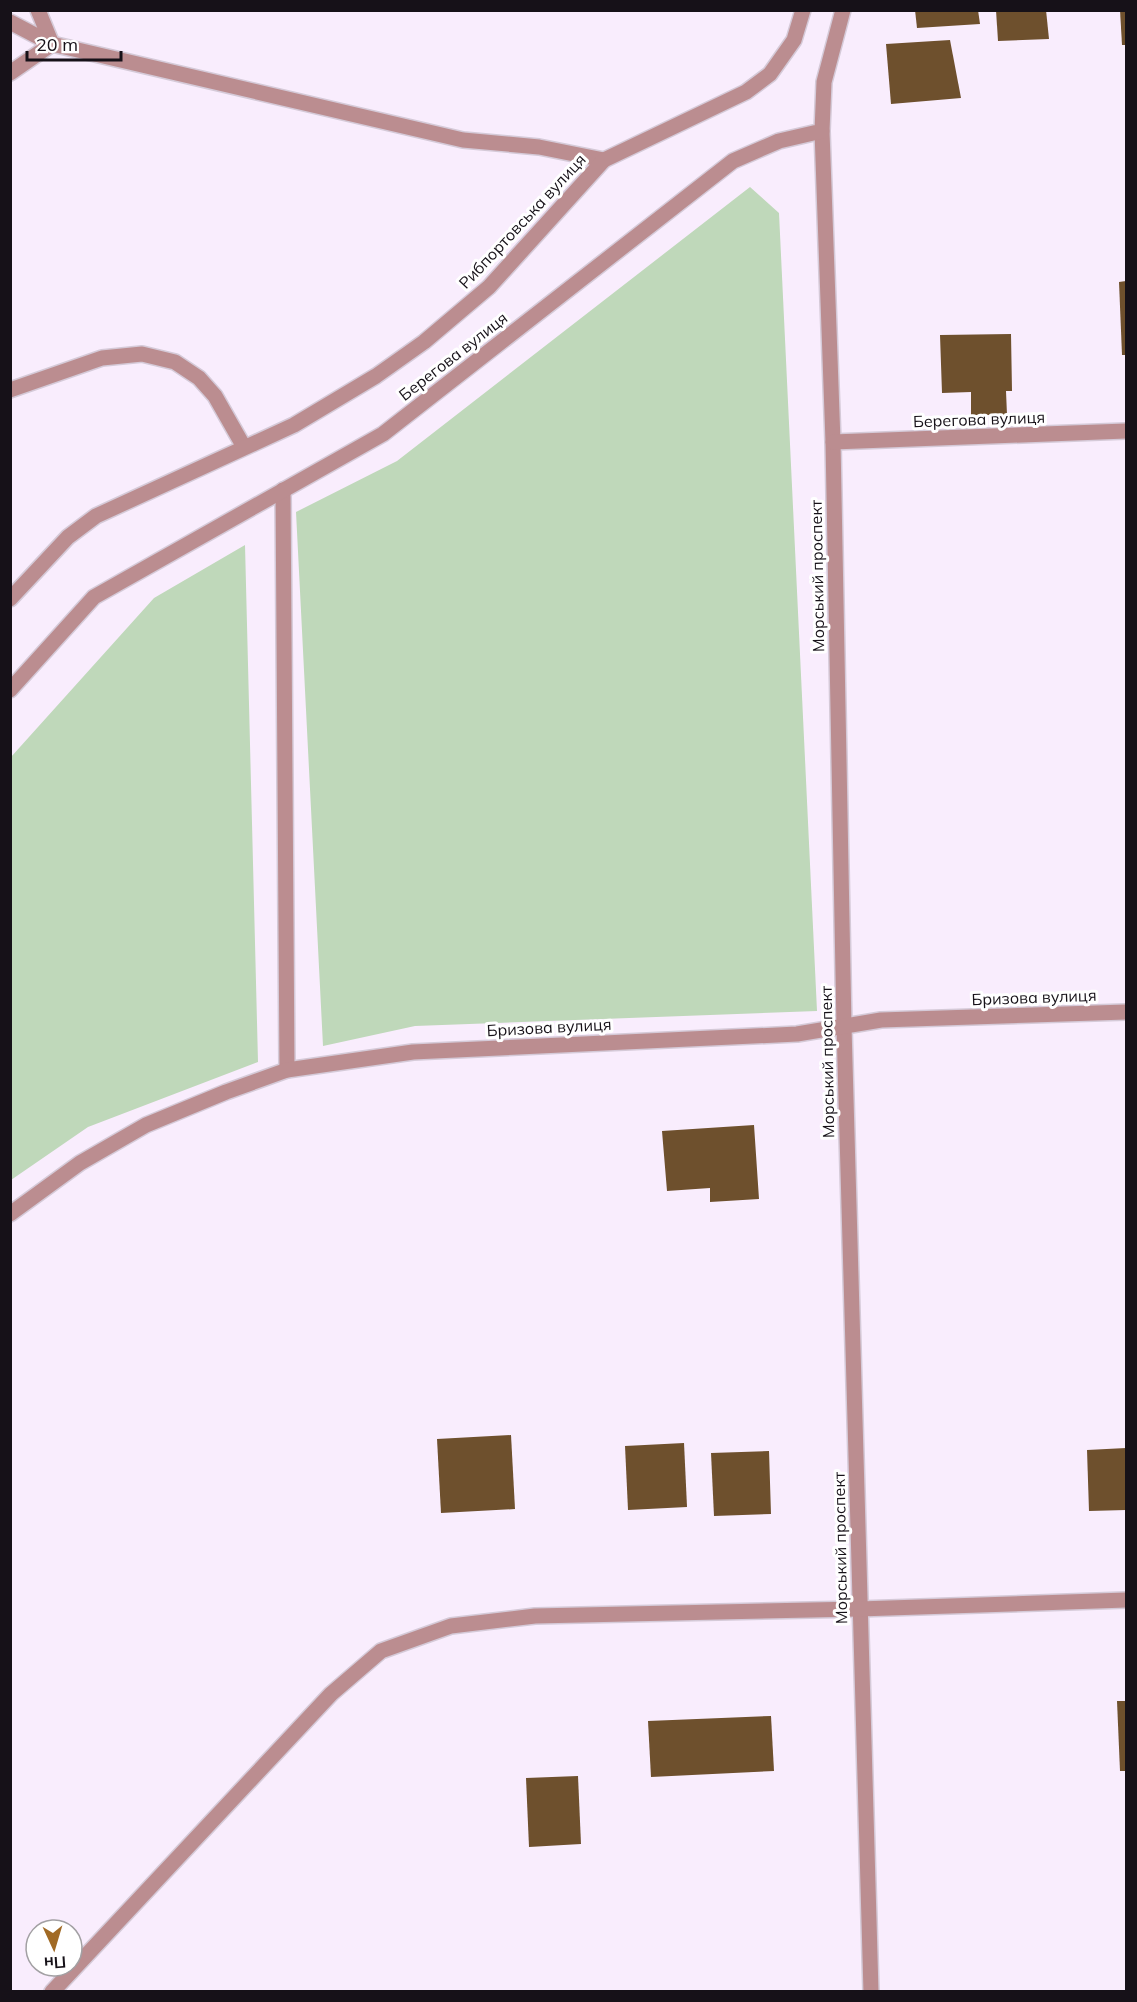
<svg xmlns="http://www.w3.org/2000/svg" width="1137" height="2002" font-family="Mulish,sans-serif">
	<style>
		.green { fill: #bfd8ba }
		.building { fill: #6e502d }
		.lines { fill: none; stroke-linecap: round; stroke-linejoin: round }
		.lane-casing { stroke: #d5cad8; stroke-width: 18 }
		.street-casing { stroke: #d5cad8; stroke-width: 18 }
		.lane { stroke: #bb8d90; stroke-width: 15 }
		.street { stroke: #bb8d90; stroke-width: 15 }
		.labels { text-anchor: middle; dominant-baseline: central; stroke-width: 6; stroke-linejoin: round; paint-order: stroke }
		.street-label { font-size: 16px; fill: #161118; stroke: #fff }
	</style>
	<rect width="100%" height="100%" fill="#f9edfd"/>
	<g class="green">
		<polygon points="750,187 779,213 817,1011 415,1026 323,1046 296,512 397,461"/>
		<polygon points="245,545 258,1062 88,1127 11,1180 11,757 154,598"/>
	</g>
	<g class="building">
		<polygon points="915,10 978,10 980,24 917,28"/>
		<polygon points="996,10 1046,10 1049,39 998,41"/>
		<polygon points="1120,10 1126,10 1126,45 1122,45"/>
		<polygon points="950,40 961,98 891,104 886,44"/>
		<polygon points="1126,281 1126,355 1122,355 1119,282"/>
		<polygon points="1011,334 1012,391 1006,391 1007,415 971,415 971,392 942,393 940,335"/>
		<polygon points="754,1125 759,1199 710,1202 710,1188 667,1191 662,1131"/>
		<polygon points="511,1435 515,1509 441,1513 437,1439"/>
		<polygon points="684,1443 687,1507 628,1510 625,1446"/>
		<polygon points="1126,1448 1126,1510 1089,1511 1087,1450"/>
		<polygon points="769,1451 771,1514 714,1516 711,1453"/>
		<polygon points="1117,1701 1126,1701 1126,1771 1120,1771"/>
		<polygon points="771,1716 774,1771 651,1777 648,1721"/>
		<polygon points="578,1776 581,1844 529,1847 526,1778"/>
	</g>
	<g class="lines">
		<g class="lane-casing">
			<g id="lane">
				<polyline points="38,10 52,44"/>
				<polyline points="10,22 52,44"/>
				<polyline points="10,73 52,44 463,140 539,147 604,160"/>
			</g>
		</g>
		<g class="street-casing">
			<g id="street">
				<polyline points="822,131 833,442 844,1027 871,1992"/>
				<polyline points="10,390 102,358 142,354 175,362 199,378 215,396 244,447"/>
				<polyline points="833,442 1126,431"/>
				<polyline points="283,490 287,1070"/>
				<polyline points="10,599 68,537 96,516 294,425 376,376 424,342 489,287 604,160 746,92 770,74 794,40 803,10"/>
				<polyline points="10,690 94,597 383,434 733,161 779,141 822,131 824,82 843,10"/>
				<polyline points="10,1214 80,1163 146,1125 226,1092 287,1070 413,1052 797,1034 881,1020 1126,1012"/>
				<polyline points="52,1992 331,1694 381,1651 451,1626 535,1616 859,1609 1126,1600"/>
			</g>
		</g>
		<use href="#lane" class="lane"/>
		<use href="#street" class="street"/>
	</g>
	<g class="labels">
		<g class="street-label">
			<text transform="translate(522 221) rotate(-47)">Рибпортовська вулиця</text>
			<text transform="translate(453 356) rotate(-38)">Берегова вулиця</text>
			<text transform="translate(979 419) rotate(-2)">Берегова вулиця</text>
			<text transform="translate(817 576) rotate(-91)">Морський проспект</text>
			<text transform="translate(1034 997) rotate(-2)">Бризова вулиця</text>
			<text transform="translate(549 1027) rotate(-3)">Бризова вулиця</text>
			<text transform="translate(827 1062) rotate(-91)">Морський проспект</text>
			<text transform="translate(840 1548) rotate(-91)">Морський проспект</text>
		</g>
	</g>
	<rect width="1137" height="2002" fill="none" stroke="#161118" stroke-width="24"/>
	<g transform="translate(54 1948) rotate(176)"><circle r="28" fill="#ffffff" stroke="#a2a0a3" stroke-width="1.5"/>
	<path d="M0-4.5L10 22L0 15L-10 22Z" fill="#a16a25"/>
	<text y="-9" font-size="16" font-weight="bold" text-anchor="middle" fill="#161118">Пн</text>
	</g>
	<path d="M27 51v9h94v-9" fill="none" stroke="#161118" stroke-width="3"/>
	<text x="36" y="51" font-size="18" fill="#161118" stroke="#ffffff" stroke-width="4.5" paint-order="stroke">20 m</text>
</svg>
